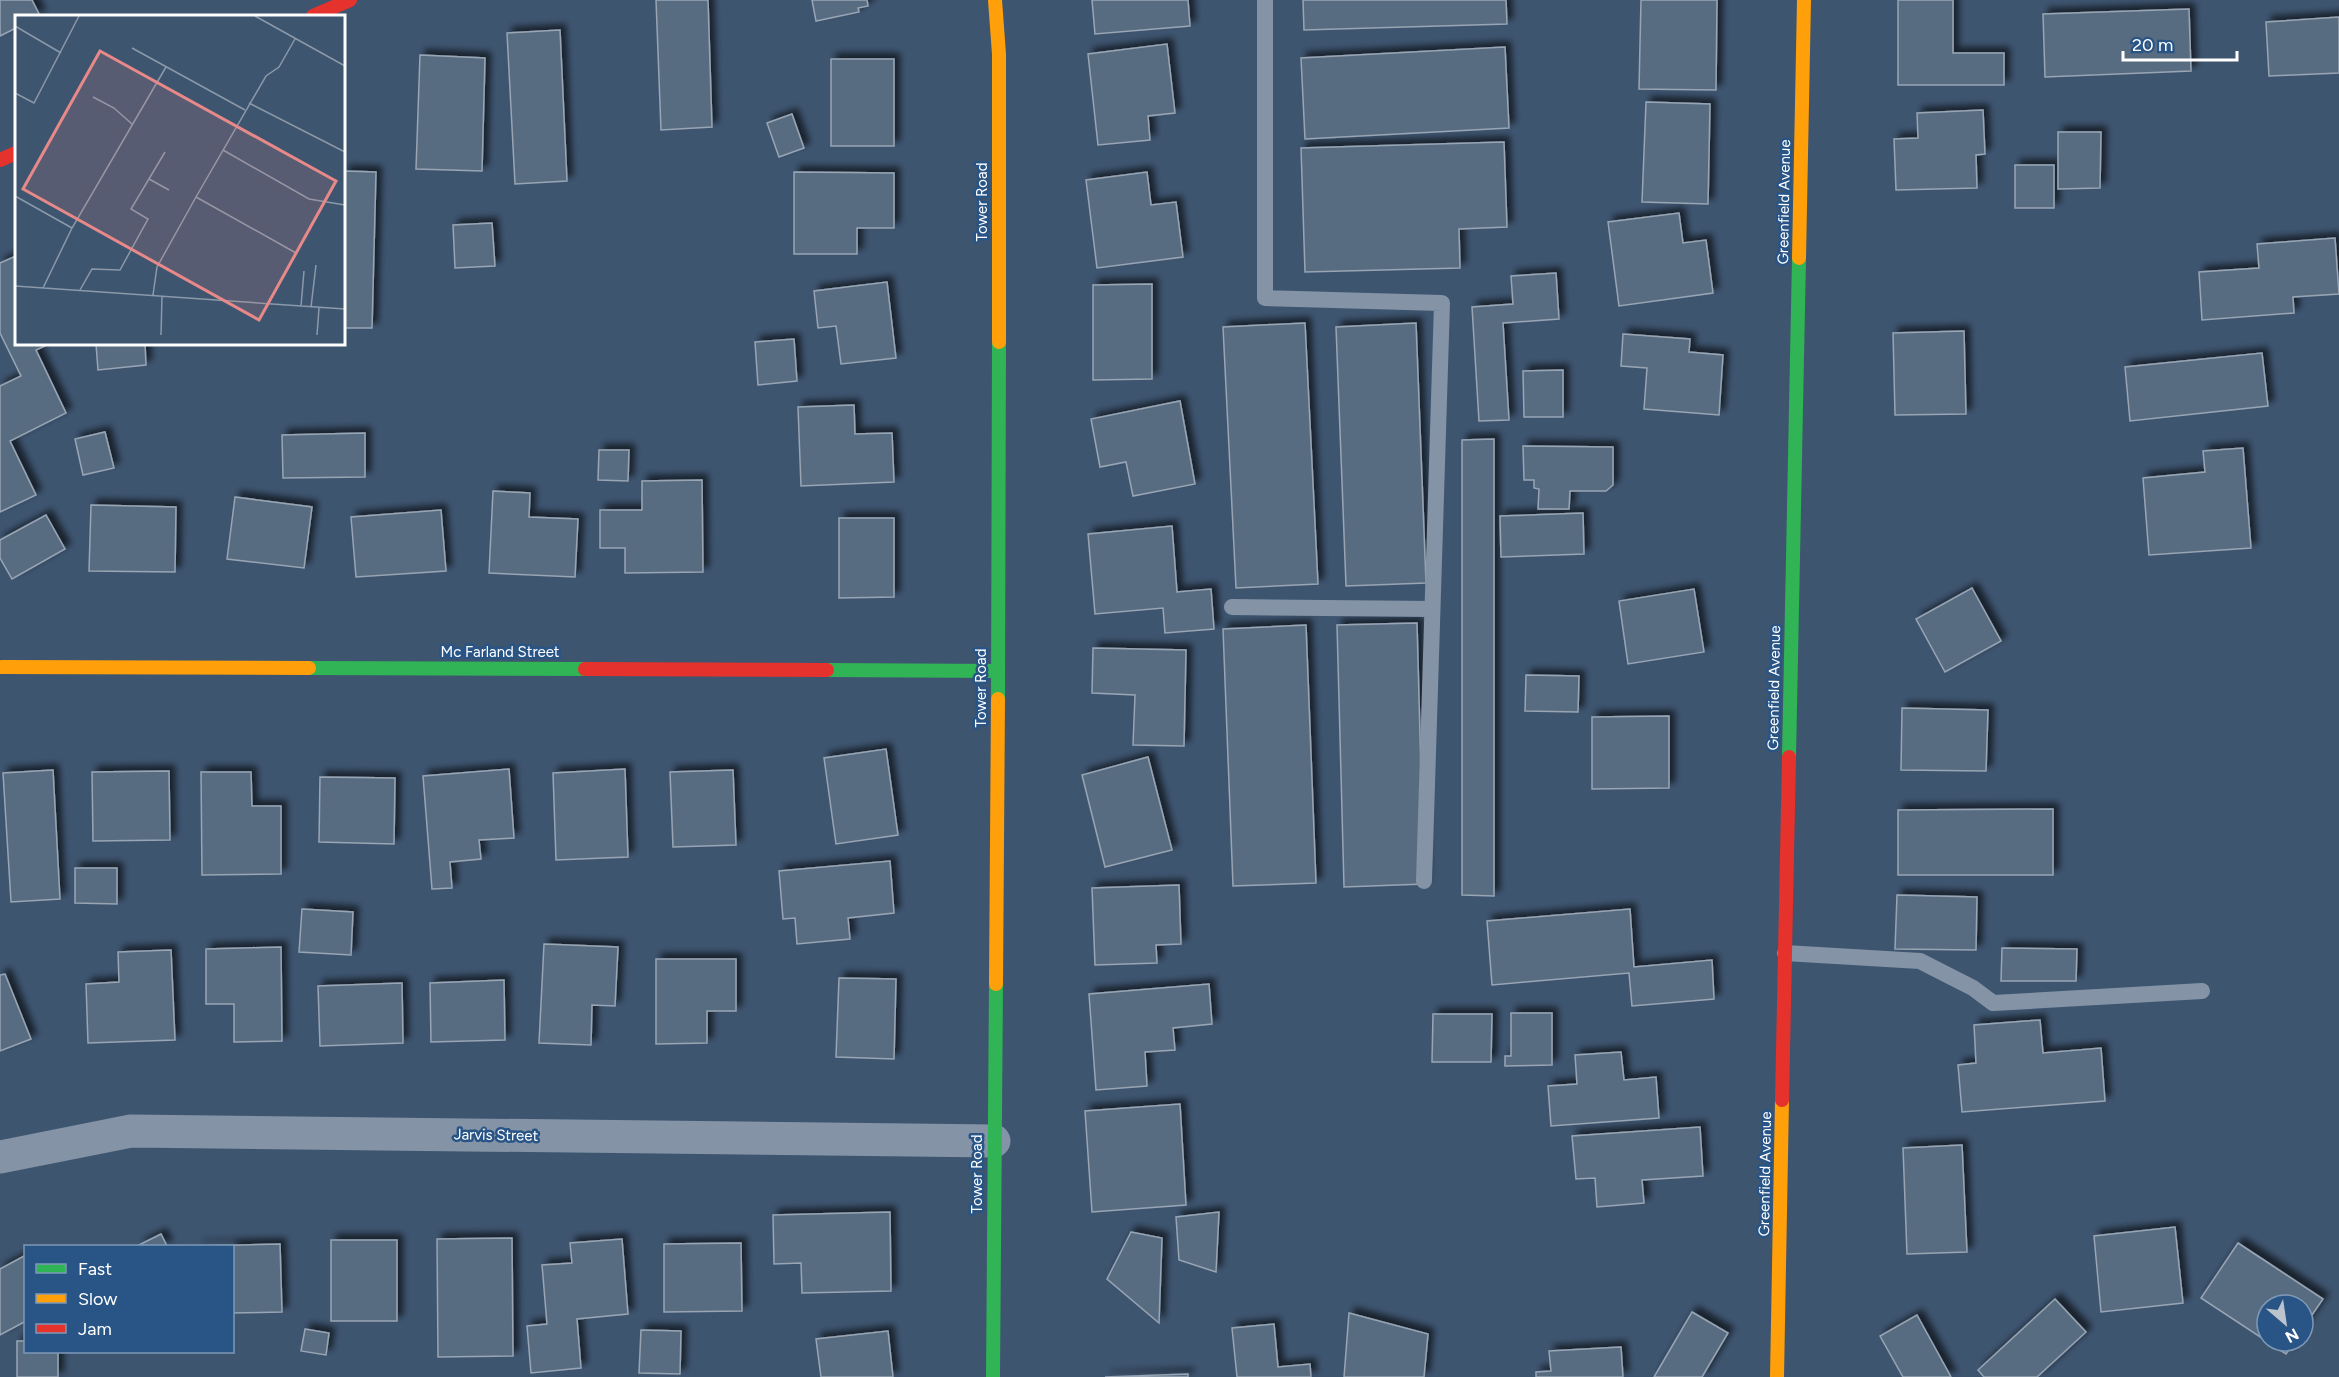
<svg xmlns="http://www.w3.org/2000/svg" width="2339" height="1377" font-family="Figtree,sans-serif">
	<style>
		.building { fill: #596c81; stroke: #98a5b4; stroke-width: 1.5; filter: url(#shadow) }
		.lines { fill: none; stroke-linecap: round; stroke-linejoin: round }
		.lane { stroke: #8494a6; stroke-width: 16 }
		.street { stroke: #8494a6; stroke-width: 33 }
		.fast { stroke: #30b455; stroke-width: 14 }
		.slow { stroke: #ff9f0a; stroke-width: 14 }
		.jam { stroke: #e5322d; stroke-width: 14 }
		.labels { text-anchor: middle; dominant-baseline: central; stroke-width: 5; stroke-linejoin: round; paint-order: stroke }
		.street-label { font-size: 15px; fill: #fff; stroke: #285486 }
		.inset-road { fill: none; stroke: #8b99a9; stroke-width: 1.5 }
		.view { fill: #e88989; fill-opacity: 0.15; stroke: #e88989; stroke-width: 3 }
		.inset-edge { fill: none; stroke: #fff; stroke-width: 3 }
	</style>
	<defs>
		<filter id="shadow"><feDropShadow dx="5.5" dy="-5.5" stdDeviation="3" flood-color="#0009"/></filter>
	</defs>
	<rect width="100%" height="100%" fill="#3e5570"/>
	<g class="building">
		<polygon points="0,0 32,0 40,16 16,16 16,28 0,36"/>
		<polygon points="656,0 708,0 712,127 661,130"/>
		<polygon points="812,0 867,0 868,6 858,8 859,12 816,21"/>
		<polygon points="1092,0 1188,0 1190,26 1095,34"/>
		<polygon points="1303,0 1506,0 1507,24 1304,30"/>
		<polygon points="1641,0 1717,0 1716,90 1639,89"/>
		<polygon points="1898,0 1953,0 1953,53 2004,53 2004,85 1898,85"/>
		<polygon points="2189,9 2191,71 2045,77 2043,14"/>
		<polygon points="2339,17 2339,73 2269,76 2266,22"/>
		<polygon points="560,30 567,181 515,184 507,33"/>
		<polygon points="1167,44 1175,113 1148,116 1150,140 1098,145 1088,54"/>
		<polygon points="1505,47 1509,128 1305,139 1301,58"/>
		<polygon points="420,55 485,58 482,171 416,169"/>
		<rect x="831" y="59" width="63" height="87"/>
		<polygon points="1646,102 1710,104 1708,204 1642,202"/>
		<polygon points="1983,110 1985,154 1976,155 1977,188 1896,190 1894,139 1918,138 1917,113"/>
		<polygon points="792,114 804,148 779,157 767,123"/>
		<polygon points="2058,132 2101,132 2100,188 2058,189"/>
		<polygon points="1504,142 1507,227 1459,229 1460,268 1305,272 1301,148"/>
		<rect x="2015" y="165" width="39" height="43"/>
		<polygon points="344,171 376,172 372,328 344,328"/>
		<polygon points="794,172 894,173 894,228 857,228 857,254 794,254"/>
		<polygon points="1147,172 1151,205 1176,202 1183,257 1097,268 1086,180"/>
		<polygon points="1679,213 1683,243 1706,240 1713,293 1619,306 1608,222"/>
		<polygon points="492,223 495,266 455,268 453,225"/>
		<polygon points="2335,238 2339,294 2293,297 2294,313 2202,320 2199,272 2259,268 2257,244"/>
		<polygon points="16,256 16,344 49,344 36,350 66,413 10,441 36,495 0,512 0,386 21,376 0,333 0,263"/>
		<polygon points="1556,273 1559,319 1503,323 1509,420 1479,421 1472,307 1513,304 1511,276"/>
		<polygon points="887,282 896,358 841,364 836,326 818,328 814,291"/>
		<polygon points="1152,284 1152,379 1093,380 1093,285"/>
		<polygon points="1305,323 1318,584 1236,588 1223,327"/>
		<polygon points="1416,323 1426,583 1346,586 1336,327"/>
		<polygon points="1964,331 1966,414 1895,415 1893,333"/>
		<polygon points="1623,334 1690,339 1689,352 1723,355 1719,415 1644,409 1647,368 1621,366"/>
		<polygon points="794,339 797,381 758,385 755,342"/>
		<polygon points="96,344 145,344 146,365 98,370"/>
		<polygon points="2262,353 2268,406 2130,421 2125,367"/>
		<polygon points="1563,370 1563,417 1524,417 1523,371"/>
		<polygon points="1180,401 1195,484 1133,496 1126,462 1100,467 1091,419"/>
		<polygon points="854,405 855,434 892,433 894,482 801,486 798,407"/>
		<polygon points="105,432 114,468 83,475 75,439"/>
		<polygon points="365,433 365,477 283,478 282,435"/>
		<polygon points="1494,439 1494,896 1462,895 1462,440"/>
		<polygon points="1523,446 1613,447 1613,485 1606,491 1570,491 1569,509 1538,509 1539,489 1534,488 1534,480 1524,480"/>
		<polygon points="2243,448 2251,548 2149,555 2143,478 2205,472 2203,451"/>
		<polygon points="599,450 629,450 628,481 598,480"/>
		<polygon points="702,480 703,572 625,573 625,548 600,548 600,510 642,510 642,481"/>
		<polygon points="493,491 530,493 529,517 578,519 575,577 489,573"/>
		<polygon points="235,497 312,507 304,568 227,559"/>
		<polygon points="91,505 176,507 175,572 89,571"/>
		<polygon points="441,510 446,571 356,577 351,517"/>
		<polygon points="1583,513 1584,554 1501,557 1500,516"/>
		<polygon points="46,515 65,549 12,579 0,558 0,540"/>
		<polygon points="839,518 894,518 894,597 839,598"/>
		<polygon points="1172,526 1177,592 1211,589 1214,629 1165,633 1163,608 1095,614 1088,534"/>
		<polygon points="1972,588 2001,641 1945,672 1916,619"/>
		<polygon points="1694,589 1704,652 1628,664 1619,601"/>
		<polygon points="1417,623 1424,884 1344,887 1337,625"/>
		<polygon points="1306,625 1316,883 1233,886 1223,629"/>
		<polygon points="1093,648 1186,650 1184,746 1133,745 1135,695 1092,693"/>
		<polygon points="1526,675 1579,676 1578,712 1525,711"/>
		<polygon points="1902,708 1988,710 1986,771 1901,770"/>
		<polygon points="1669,716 1669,788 1592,789 1592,717"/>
		<polygon points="886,749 898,835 836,844 824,758"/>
		<polygon points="1148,757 1172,850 1105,867 1082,775"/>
		<polygon points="509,769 514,838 479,840 481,859 450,862 452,888 432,889 423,776"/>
		<polygon points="625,769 628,857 556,860 553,773"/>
		<polygon points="53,770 60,899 11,902 3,773"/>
		<polygon points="733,770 736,845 673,847 670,772"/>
		<polygon points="169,771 170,840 93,841 92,772"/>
		<polygon points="201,772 251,772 252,806 281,806 281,874 202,875"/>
		<polygon points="320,777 395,778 394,844 319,842"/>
		<polygon points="2053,809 2053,875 1898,875 1898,810"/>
		<polygon points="890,861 894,913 848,918 850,939 797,944 795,918 783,919 779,871"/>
		<polygon points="75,868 117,868 117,904 75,903"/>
		<polygon points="1179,885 1181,944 1156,945 1157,963 1095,965 1092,888"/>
		<polygon points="1897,895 1977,897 1976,950 1895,949"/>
		<polygon points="302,909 353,912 351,955 299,952"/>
		<polygon points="1630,909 1634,967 1712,960 1714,999 1632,1006 1629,973 1492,985 1487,921"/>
		<polygon points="544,944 618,947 615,1006 592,1005 591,1045 539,1043"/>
		<polygon points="281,947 282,1041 234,1042 234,1004 206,1004 206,949"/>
		<polygon points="2002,948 2077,949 2076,981 2001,981"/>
		<polygon points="171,950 175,1040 88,1043 86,984 119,982 118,952"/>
		<polygon points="656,959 736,959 736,1011 707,1011 707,1043 656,1044"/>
		<polygon points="5,974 31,1039 0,1051 0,975"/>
		<polygon points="839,978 896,979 894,1059 836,1057"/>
		<polygon points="504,980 505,1040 431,1042 430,983"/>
		<polygon points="402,983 403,1043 320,1046 318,986"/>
		<polygon points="1209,984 1212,1024 1173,1028 1175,1050 1145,1052 1147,1086 1096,1090 1089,994"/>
		<polygon points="1511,1013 1552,1013 1552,1065 1505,1066 1505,1056 1511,1056"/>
		<polygon points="1433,1014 1492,1014 1491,1062 1432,1062"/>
		<polygon points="2040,1020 2043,1053 2101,1048 2105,1101 1962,1112 1958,1065 1976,1063 1974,1025"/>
		<polygon points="1621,1052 1624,1080 1656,1077 1659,1118 1551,1126 1548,1086 1577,1084 1575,1055"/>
		<polygon points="1180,1104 1186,1205 1092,1212 1085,1111"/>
		<polygon points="1700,1127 1703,1176 1642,1180 1644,1203 1597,1207 1595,1178 1576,1179 1572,1136"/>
		<polygon points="1962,1145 1967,1252 1907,1254 1903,1148"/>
		<polygon points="890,1212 891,1291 802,1293 801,1263 774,1264 773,1215"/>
		<polygon points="1219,1212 1216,1272 1179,1260 1176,1217"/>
		<polygon points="2175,1227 2183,1303 2101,1312 2094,1236"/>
		<polygon points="1131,1232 1162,1238 1159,1323 1107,1279"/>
		<polygon points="161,1234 167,1246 137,1246"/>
		<polygon points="512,1238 513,1356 438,1357 437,1239"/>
		<polygon points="622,1239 628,1314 577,1319 581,1368 531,1373 527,1326 547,1324 542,1265 572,1263 570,1243"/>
		<rect x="331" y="1240" width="66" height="81"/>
		<polygon points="741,1243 742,1311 664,1312 664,1244"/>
		<polygon points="2238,1243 2323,1299 2303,1328 2303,1305 2267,1305 2267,1341 2295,1341 2286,1354 2201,1298"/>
		<polygon points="280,1244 282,1312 232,1313 232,1246 197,1246"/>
		<polygon points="26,1255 26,1321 0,1335 0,1269"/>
		<polygon points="2055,1299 2086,1332 2037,1377 1984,1377 1978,1370"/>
		<polygon points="1692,1312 1728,1333 1702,1377 1654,1377"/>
		<polygon points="1349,1313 1428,1334 1424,1377 1344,1377"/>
		<polygon points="1917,1315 1951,1377 1903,1377 1880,1336"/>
		<polygon points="1274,1324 1278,1367 1310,1364 1311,1377 1237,1377 1232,1328"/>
		<polygon points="305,1329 329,1333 326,1355 301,1351"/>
		<polygon points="641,1330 681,1331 680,1374 639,1373"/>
		<polygon points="888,1331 893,1377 821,1377 816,1339"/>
		<polygon points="17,1341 26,1341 26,1352 58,1352 58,1377 17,1377"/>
		<polygon points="1621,1347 1623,1377 1536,1377 1536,1372 1551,1371 1549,1351"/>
		<polygon points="1188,1374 1188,1377 1105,1377"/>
	</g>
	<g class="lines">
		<g class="lane">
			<polyline points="1265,0 1265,298 1442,303 1424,881"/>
			<polyline points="1232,607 1432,609"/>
			<polyline points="1785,953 1920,961 1973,988 1993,1003 2202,991"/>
		</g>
		<polyline class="street" points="0,1157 131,1131 994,1141"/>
		<g class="fast">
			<polyline points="309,668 585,669"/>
			<polyline points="827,670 998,671"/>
			<polyline points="998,699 999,342"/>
			<polyline points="1789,757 1799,258"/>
			<polyline points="993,1377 996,984"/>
		</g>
		<g class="slow">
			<polyline points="995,0 999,54 999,342"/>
			<polyline points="1799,258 1804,0"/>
			<polyline points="2,667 309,668"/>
			<polyline points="996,984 998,699"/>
			<polyline points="1777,1377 1782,1100"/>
		</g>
		<g class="jam">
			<polyline points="313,16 350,0"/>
			<polyline points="0,160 16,153"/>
			<polyline points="585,669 827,670"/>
			<polyline points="1782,1100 1789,757"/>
		</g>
	</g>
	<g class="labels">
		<g class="street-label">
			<text transform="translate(982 202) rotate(-90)">Tower Road</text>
			<text transform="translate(1784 202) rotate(-89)">Greenfield Avenue</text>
			<text x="500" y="652">Mc Farland Street</text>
			<text transform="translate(981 688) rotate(-90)">Tower Road</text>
			<text transform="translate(1774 688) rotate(-89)">Greenfield Avenue</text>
			<text transform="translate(496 1135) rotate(1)">Jarvis Street</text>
			<text transform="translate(977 1174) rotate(-90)">Tower Road</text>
			<text transform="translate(1765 1174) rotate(-89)">Greenfield Avenue</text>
		</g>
	</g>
	<g transform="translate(15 15)">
		<rect width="330" height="330" fill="#3e5570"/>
		<path class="inset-road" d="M240 1 330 51M0 11 46 38M117 33 230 95M0 78 19 88 64 1M78 82 99 93 117 109M234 88 330 137M208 135 294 184 330 190M134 164 154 175M0 181 57 213M181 182 281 238M0 271 330 294M28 273 57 213 151 52M65 275 77 254 105 255 133 204 116 194 150 137M138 280 142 252 181 182 251 61 264 52 280 24M286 291 289 256M296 292 301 250M146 320 147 281M302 320 304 293"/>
		<path class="view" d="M85 36 321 166 244 305 8 174Z"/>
		<rect width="330" height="330" class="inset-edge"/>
	</g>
	<rect x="24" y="1245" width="210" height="108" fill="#285486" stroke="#7e98b6" stroke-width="1.5"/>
	<rect x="36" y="1264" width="30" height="9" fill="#30b455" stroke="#7e98b6" stroke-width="1.5"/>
	<text x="78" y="1275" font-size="18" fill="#ffffff">Fast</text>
	<rect x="36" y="1294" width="30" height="9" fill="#ff9f0a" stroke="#7e98b6" stroke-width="1.5"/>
	<text x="78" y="1305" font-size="18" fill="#ffffff">Slow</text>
	<rect x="36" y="1324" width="30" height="9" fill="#e5322d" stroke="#7e98b6" stroke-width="1.5"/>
	<text x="78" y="1335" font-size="18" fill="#ffffff">Jam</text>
	<g transform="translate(2285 1323) rotate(151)"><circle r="28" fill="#285486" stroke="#7e98b6" stroke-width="1.5"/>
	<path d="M0-4.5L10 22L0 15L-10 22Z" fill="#bbc4cd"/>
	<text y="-9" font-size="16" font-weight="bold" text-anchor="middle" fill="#ffffff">N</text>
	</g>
	<path d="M2123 51v9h114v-9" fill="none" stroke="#ffffff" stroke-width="3"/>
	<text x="2132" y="51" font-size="18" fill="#ffffff" stroke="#285486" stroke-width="4.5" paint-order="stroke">20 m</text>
</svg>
